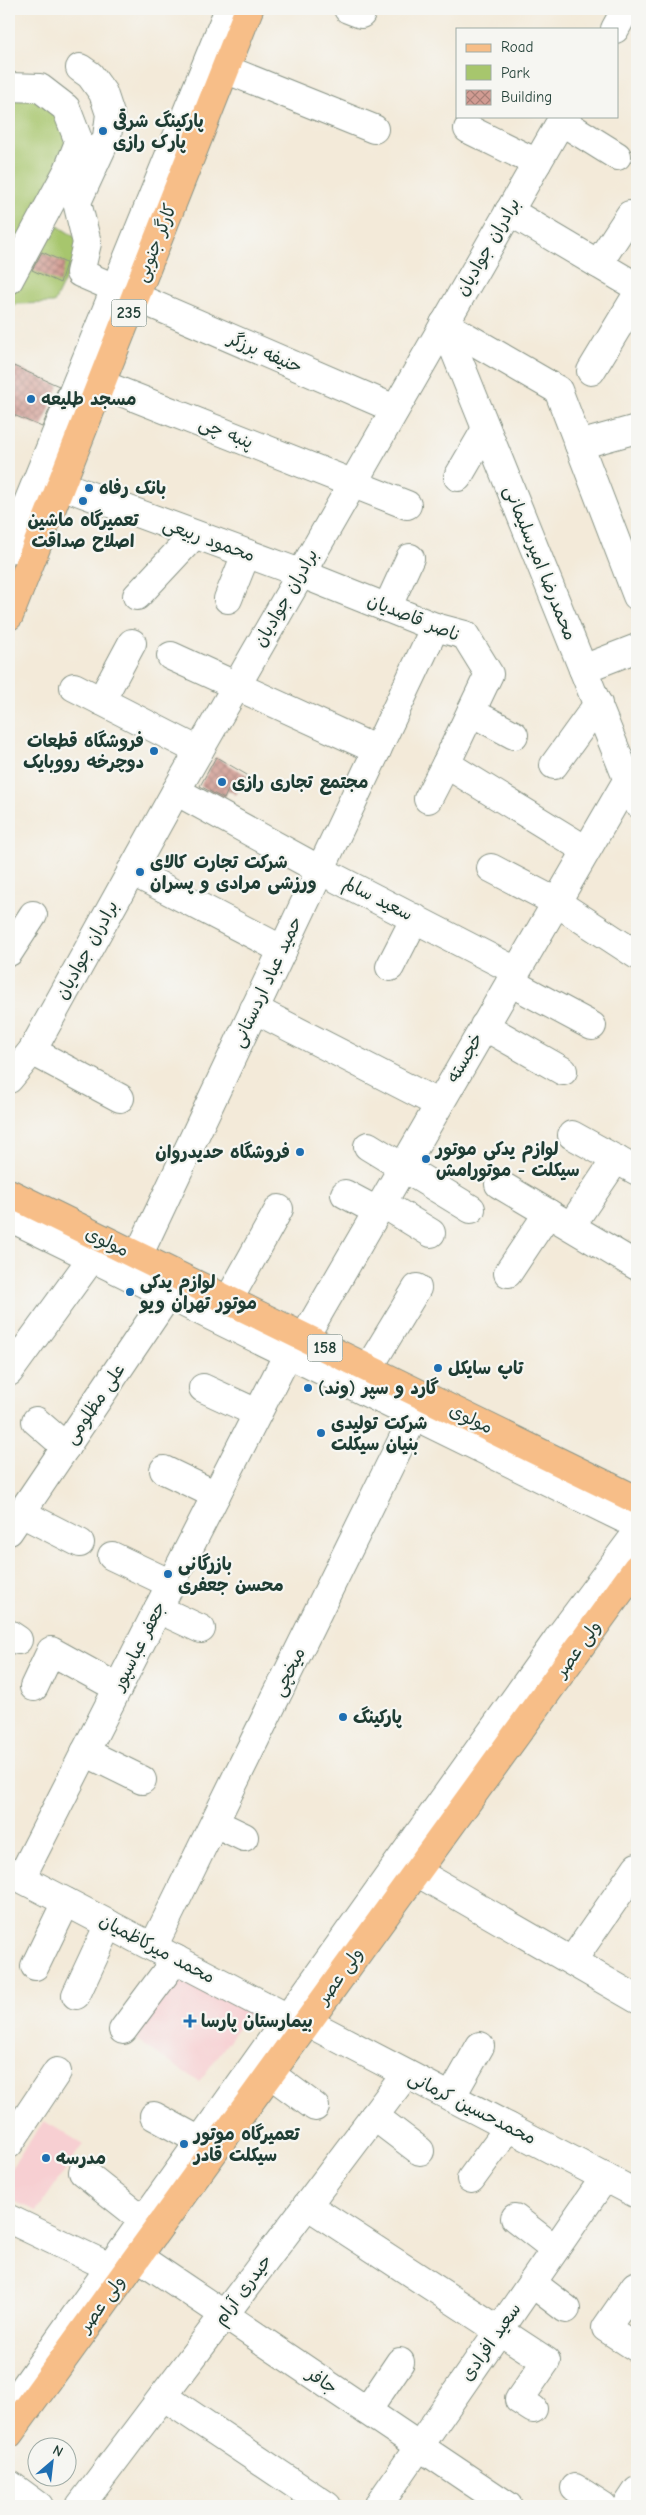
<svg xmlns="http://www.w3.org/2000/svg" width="646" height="2515" font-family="'Comic Neue','Playpen Sans Arabic',sans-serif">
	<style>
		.built { fill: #f7cfd2 }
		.green { fill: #a7c66d; stroke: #638250 }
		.building { fill: url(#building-cross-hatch) }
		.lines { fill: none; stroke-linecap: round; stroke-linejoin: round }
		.minor-casing { stroke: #899486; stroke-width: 30 }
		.major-casing { stroke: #899486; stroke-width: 30 }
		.minor { stroke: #fff; stroke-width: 28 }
		.major { stroke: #f7be88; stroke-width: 28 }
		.poi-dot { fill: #1f6fb2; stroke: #f6f6f2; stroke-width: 2 }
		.labels { text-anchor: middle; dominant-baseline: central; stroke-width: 4.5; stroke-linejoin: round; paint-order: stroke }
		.shield { fill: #f6f6f2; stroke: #60746d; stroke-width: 1 }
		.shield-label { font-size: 16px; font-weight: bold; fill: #1f3d34 }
		.poi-label { font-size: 18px; font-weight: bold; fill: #1f3d34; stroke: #f6f6f2; text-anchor: start }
		.street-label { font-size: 18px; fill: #1f3d34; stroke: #f6f6f2 }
	</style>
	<defs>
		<pattern id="building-cross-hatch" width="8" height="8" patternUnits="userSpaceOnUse" patternTransform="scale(1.25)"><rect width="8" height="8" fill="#d19b92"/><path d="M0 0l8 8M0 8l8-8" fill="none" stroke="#a98078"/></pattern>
	</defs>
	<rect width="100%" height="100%" fill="#f6f6f2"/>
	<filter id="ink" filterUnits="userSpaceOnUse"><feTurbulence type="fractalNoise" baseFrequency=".02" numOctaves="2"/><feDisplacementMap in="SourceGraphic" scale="10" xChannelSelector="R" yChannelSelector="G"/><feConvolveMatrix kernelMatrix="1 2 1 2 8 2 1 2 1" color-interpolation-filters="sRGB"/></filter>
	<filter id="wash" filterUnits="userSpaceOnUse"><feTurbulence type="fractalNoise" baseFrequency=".0096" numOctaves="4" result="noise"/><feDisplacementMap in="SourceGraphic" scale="20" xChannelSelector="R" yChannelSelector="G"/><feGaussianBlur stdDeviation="1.12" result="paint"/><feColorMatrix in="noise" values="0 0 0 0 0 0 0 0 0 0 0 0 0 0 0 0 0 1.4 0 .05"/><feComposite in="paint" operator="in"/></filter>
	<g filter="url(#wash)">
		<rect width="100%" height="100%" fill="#f3ead9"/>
		<g class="built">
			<polygon points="177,1968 253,2008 199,2082 128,2034"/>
			<polygon points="44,2121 83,2144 37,2211 9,2199 9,2171"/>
		</g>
		<polygon class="green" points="9,87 40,88 79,142 47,219 83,242 54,303 17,304 9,309"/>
		<g id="blocks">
			<g class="building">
				<polygon points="42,252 66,263 60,283 32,270"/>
				<polygon points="9,364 59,386 42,427 9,413"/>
				<polygon points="216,757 247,775 236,795 228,790 224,799 200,786"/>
			</g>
		</g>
	</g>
	<g filter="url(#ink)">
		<use href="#blocks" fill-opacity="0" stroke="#899486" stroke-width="1"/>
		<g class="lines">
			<g class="minor-casing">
				<g id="minor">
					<polyline points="348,9 361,14"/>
					<polyline points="615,29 626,9"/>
					<polyline points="80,68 90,75 103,93 110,114 107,137 77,202 87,243 80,273 395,409"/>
					<polyline points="225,69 374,129"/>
					<polyline points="9,87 40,88 66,108 79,142 68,170 9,280"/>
					<polyline points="561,121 617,156"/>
					<polyline points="468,129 537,163"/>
					<polyline points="509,211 637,287"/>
					<polyline points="598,264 630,215"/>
					<polyline points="444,324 637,803"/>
					<polyline points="444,324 558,390 637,596"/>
					<polyline points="591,371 637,295"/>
					<polyline points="101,384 407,505"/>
					<polyline points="579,445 633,430"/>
					<polyline points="458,477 486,429"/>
					<polyline points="61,485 300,573 435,627 465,635 489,674 446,764 586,850"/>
					<polyline points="9,549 229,9"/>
					<polyline points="137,596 194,535"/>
					<polyline points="228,599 246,554"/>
					<polyline points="387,608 410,558"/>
					<polyline points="171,656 377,750"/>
					<polyline points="583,669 637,648"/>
					<polyline points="74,687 199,751"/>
					<polyline points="101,701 132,643"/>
					<polyline points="471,712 514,735"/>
					<polyline points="554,765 598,704"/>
					<polyline points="176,791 320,870 516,971"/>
					<polyline points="428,799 446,764"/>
					<polyline points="491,868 556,902 637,955"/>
					<polyline points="131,871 283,950"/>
					<polyline points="9,952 33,915"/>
					<polyline points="390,967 415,918"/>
					<polyline points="510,982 592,1026"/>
					<polyline points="254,1009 439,1104"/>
					<polyline points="484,1026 563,1071"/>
					<polyline points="32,1051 120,1098"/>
					<polyline points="9,1079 32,1051 176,791 564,116"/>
					<polyline points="572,1135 637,1171"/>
					<polyline points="368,1146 471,1209"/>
					<polyline points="499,1184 637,1266"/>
					<polyline points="345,1194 377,1211"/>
					<polyline points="382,1203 431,1233"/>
					<polyline points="9,1217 637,1525"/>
					<polyline points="571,1226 616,1159"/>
					<polyline points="138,1256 435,627"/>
					<polyline points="508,1273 548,1213"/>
					<polyline points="228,1301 279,1209"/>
					<polyline points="304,1338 628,779"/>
					<polyline points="368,1369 417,1288"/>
					<polyline points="9,1372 102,1244"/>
					<polyline points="203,1388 257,1413"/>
					<polyline points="36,1421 66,1447"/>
					<polyline points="164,1470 216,1495"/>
					<polyline points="21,1513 80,1543"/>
					<polyline points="9,1531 177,1282"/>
					<polyline points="112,1556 171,1584"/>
					<polyline points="158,1609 201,1629"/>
					<polyline points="9,1634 18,1640"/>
					<polyline points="34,1687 51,1651 118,1688"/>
					<polyline points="85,1752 142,1780"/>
					<polyline points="215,1823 244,1837"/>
					<polyline points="415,1871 637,1999"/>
					<polyline points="9,1872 288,2018 307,2022 637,2194"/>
					<polyline points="21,1878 296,1338"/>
					<polyline points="153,1947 422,1400"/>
					<polyline points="572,1961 637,1867"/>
					<polyline points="35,1966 66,1902"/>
					<polyline points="76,1995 109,1924"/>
					<polyline points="123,2030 176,1959"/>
					<polyline points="269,2073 315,2107"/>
					<polyline points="451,2097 480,2046"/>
					<polyline points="154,2116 215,2149"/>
					<polyline points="374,2116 420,2151"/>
					<polyline points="9,2144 57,2072"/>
					<polyline points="83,2172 156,2230"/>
					<polyline points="471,2179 509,2127"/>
					<polyline points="307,2205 546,2361 519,2400 533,2409"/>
					<polyline points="515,2218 555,2249"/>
					<polyline points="9,2219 124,2274"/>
					<polyline points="137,2256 508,2506"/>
					<polyline points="532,2283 566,2309"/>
					<polyline points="635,2286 606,2328 637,2348"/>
					<polyline points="163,2396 327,2506"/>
					<polyline points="9,2409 557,1640 637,1533"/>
					<polyline points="367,2411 400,2362"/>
					<polyline points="9,2484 39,2506"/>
					<polyline points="575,2488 603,2506"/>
					<polyline points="80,2506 406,2074"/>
					<polyline points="378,2506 605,2177"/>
					<polyline points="627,2506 637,2491"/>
				</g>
			</g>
			<g class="major-casing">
				<g id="major">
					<polyline points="9,616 249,9"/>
					<polyline points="9,1193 637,1500"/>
					<polyline points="9,2434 637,1568"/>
				</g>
			</g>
			<use href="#minor" class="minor"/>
			<use href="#major" class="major"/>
		</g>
	</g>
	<g class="poi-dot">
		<circle cx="103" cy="131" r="5"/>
		<circle cx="31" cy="399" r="5"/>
		<circle cx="89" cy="488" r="5"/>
		<circle cx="83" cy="501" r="5"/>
		<circle cx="154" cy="751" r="5"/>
		<circle cx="222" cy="782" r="5"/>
		<circle cx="140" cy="872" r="5"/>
		<circle cx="300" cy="1152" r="5"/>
		<circle cx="426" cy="1159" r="5"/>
		<circle cx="130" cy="1292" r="5"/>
		<circle cx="438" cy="1368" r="5"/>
		<circle cx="308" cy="1388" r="5"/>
		<circle cx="321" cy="1433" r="5"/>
		<circle cx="168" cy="1574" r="5"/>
		<circle cx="343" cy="1717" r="5"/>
		<path d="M187.5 2013.5h5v5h5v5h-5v5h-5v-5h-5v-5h5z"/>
		<circle cx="184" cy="2144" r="5"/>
		<circle cx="46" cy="2158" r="5"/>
	</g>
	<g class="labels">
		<g class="shield">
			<rect x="111.5" y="299.5" width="35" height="27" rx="4"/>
			<rect x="307.5" y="1334.5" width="35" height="27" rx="4"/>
		</g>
		<g class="shield-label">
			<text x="129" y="313">235</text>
			<text x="325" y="1348">158</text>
		</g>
		<g class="poi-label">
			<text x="113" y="121">پارکینگ شرقی<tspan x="113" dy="21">پارک رازی</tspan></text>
			<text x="41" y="399">مسجد طلیعه</text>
			<text x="99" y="488">بانک رفاه</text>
			<text x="83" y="520" text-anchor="middle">تعمیرگاه ماشین<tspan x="83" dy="21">اصلاح صداقت</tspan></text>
			<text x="144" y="741" text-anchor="end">فروشگاه قطعات<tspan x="144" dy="21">دوچرخه رووبایک</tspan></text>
			<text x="232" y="782">مجتمع تجاری رازی</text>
			<text x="150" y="862">شرکت تجارت کالای<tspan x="150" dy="21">ورزشی مرادی و پسران</tspan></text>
			<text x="436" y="1149">لوازم یدکی موتور<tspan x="436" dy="21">سیکلت - موتورامش</tspan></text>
			<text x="290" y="1152" text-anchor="end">فروشگاه حدیدروان</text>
			<text x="140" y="1282">لوازم یدکی<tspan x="140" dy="21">موتور تهران ویو</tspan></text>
			<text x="448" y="1368">تاپ سایکل</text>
			<text x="318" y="1388">گارد و سپر (وند)</text>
			<text x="331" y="1423">شرکت تولیدی<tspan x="331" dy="21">بنیان سیکلت</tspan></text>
			<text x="178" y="1564">بازرگانی<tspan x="178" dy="21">محسن جعفری</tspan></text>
			<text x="353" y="1717">پارکینگ</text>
			<text x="201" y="2021">بیمارستان پارسا</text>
			<text x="194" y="2134">تعمیرگاه موتور<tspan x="194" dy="21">سیکلت قادر</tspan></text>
			<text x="56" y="2158">مدرسه</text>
		</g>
		<g class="street-label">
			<text transform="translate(156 243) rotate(-68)">کارگر جنوبی</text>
			<text transform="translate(488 247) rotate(-60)">برادران جوادیان</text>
			<text transform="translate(265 353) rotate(23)">حنیفه برزگر</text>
			<text transform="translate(226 433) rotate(22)">پنبه چی</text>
			<text transform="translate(209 540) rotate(20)">محمود ربیعی</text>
			<text transform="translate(540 563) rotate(68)">محمدرضا امیرسلیمانی</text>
			<text transform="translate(286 598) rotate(-60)">برادران جوادیان</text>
			<text transform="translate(414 618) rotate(22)">ناصر قاصدیان</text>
			<text transform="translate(378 899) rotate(27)">سعید سالم</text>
			<text transform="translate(87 950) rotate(-61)">برادران جوادیان</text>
			<text transform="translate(267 982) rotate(-65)">حمید عباد اردستانی</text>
			<text transform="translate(465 1058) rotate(-60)">خجسته</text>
			<text transform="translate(107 1242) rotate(26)">مولوی</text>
			<text transform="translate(95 1404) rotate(-56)">علی مظلومی</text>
			<text transform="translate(471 1419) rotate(26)">مولوی</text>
			<text transform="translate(139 1646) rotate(-63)">جعفر عباسپور</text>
			<text transform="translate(578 1649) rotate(-54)">ولی عصر</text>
			<text transform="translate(289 1672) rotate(-64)">میخچی</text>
			<text transform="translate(157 1949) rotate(28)">محمد میرکاظمیان</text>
			<text transform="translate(340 1976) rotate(-54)">ولی عصر</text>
			<text transform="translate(472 2108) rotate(27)">محمدحسین کرمانی</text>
			<text transform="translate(243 2290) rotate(-53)">حیدری آرام</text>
			<text transform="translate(102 2304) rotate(-54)">ولی عصر</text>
			<text transform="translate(491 2342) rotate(-55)">سعید افرادی</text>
			<text transform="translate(322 2381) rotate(34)">جافر</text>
		</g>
	</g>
	<rect width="646" height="2515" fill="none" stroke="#f6f6f2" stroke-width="30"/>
	<rect x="456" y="28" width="162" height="90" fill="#f6f6f2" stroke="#a0aca6"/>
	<rect x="466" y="44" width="25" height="8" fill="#f7be88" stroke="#a0aca6"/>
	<text x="501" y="52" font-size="15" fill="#1f3d34">Road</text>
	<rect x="466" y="65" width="25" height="15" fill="#a7c66d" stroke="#a0aca6"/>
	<text x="501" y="78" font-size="15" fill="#1f3d34">Park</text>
	<rect x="466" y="90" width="25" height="15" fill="url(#building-cross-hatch)" stroke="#a0aca6"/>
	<text x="501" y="102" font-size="15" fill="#1f3d34">Building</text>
	<g transform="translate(52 2462) rotate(28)"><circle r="24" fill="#f6f6f2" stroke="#a0aca6"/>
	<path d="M0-4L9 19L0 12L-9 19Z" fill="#1f6fb2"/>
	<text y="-8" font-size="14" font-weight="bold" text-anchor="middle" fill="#1f3d34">N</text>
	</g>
</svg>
